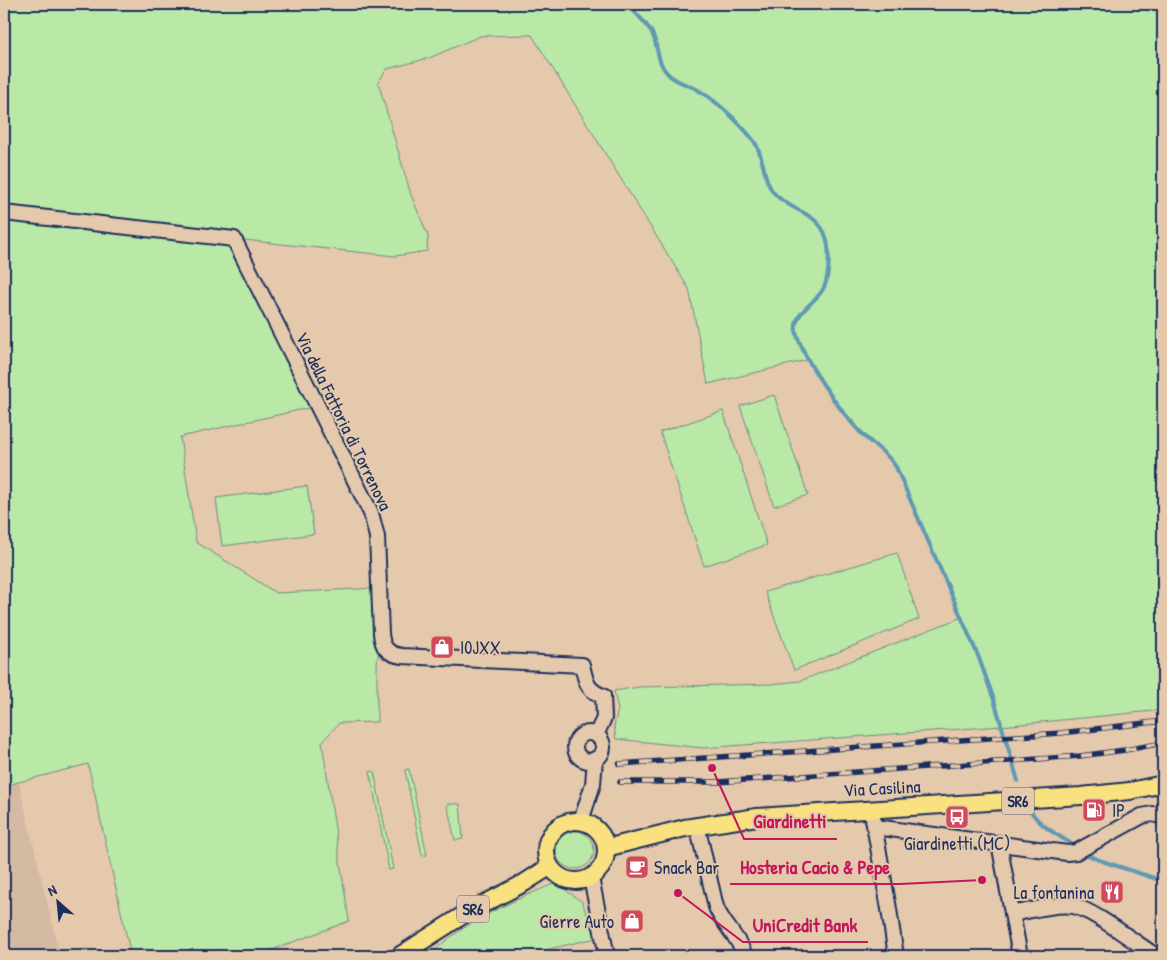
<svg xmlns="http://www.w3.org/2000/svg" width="1167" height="960" font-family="'Patrick Hand',sans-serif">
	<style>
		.built { fill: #d4baa2 }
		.green { fill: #bae8a7; stroke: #6a8c82 }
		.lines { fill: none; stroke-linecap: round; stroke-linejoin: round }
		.stream { stroke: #6199b3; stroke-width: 4 }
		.minor-casing { stroke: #1b2f5e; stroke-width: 18 }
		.major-casing { stroke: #1b2f5e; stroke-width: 20 }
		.minor { stroke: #e5c9ac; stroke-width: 14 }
		.major { stroke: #fae180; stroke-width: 16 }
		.rail-casing { stroke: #1b2f5e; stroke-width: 5.5 }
		.rail { stroke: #e5c9ac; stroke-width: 4; stroke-dasharray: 11; stroke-linecap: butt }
		.labels { text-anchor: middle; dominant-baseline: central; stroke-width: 4; stroke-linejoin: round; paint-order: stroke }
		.shield { fill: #e5c9ac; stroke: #585d75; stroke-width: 1 }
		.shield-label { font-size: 16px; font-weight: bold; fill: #1b2f5e }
		.street-label { font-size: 18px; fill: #1b2f5e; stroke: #e5c9ac }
		.poi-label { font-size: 18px; fill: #1b2f5e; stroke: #e5c9ac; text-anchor: start }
		.leader { fill: none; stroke: #c2185b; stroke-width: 2 }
		.callout-dot { fill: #c2185b; stroke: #e5c9ac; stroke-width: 2 }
		.callout-label { font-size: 19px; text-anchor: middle; font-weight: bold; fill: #c2185b; stroke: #e5c9ac; stroke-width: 4; stroke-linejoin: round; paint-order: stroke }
	</style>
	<rect width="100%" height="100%" fill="#e5c9ac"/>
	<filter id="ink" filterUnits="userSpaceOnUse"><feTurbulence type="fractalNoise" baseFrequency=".02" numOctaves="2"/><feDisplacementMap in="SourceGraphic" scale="10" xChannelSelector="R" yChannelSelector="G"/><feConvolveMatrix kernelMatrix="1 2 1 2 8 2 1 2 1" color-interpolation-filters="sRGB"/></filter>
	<g filter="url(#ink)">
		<g class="built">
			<polygon points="19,783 60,956 4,956 4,786"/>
			<polygon points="598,946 600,956 544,956"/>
		</g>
		<g class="green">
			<path d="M4 4H1163V710L1001 726 703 748 616 739 614 726 618 710 614 691 639 687 771 684 800 681 962 617 893 462C860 432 831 397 807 360L708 384 689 289 532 35 480 36 429 58 387 69 378 82 411 195 428 236 427 251 395 256 234 239 317 406 180 437 196 542 276 593 379 588 381 637 377 663V722L339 723 322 742 349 921 256 956H131L88 764 4 786Z"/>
			<polygon points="774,395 808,495 774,506 740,406"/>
			<polygon points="723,411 767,545 704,566 660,432"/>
			<polygon points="307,486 314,534 222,546 216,498"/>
			<polygon points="897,553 919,619 794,670 765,592"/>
			<polygon points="409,769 427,855 422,855 405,770"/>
			<polygon points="374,771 393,869 389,870 370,772"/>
			<polygon points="447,804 460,804 463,839 455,840"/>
			<circle cx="575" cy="850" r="19"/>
			<path d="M556 883 582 902 596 938 519 956H430C456 925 519 898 556 883Z"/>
		</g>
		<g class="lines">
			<g class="stream">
				<path d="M628 4C635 13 646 22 652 33 659 47 656 62 668 74 677 83 688 84 698 90 718 102 740 123 754 141 765 157 762 179 774 193 788 210 814 211 824 232 831 246 830 279 822 291 814 303 793 314 796 331 803 360 840 411 861 433 872 445 887 452 896 467L979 658 994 700 1018 781"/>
				<path d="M1028 807C1039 826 1055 833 1073 845"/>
				<polyline points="1088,855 1102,861 1163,881"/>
			</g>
			<g class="minor-casing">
				<g id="minor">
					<path d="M4 213 234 239 371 513 377 537 381 633C382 647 387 654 402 656L582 665C586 681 586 690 603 696L604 718 596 735"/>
					<circle cx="589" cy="747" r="14"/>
					<polyline points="873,819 889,909 896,956"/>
					<polyline points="581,821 593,784 595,759"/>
					<path d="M697 825 716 907C723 925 739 937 745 956"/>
					<polyline points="875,827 1067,853 1076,852 1142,816 1153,814 1163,817"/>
					<polyline points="999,843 1020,956"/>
					<polyline points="591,878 607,956"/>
					<path d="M1012 914C1029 911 1056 903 1073 906 1092 909 1137 944 1156 956"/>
				</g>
			</g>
			<g class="major-casing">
				<g id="major">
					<circle cx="576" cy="851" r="30"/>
					<polyline points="606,848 685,828 757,817 1081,796 1130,791 1163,784"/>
					<polyline points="399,956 468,912 524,883 549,867"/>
				</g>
			</g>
			<use href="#minor" class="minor"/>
			<use href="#major" class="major"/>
			<g class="rail-casing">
				<g id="rail">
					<polyline points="619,764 1061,733 1163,721"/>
					<polyline points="620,782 718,782 1080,756 1125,750 1163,743"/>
				</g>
			</g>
			<use href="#rail" class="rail"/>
		</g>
	</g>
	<defs>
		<g id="shop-square" transform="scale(1.25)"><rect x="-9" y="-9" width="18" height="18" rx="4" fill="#d1495b" stroke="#e5c9ac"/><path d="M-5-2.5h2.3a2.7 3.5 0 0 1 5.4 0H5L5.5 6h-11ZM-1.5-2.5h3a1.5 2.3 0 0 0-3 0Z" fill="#fff"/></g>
		<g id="fuel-square" transform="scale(1.25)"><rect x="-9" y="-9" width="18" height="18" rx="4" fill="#d1495b" stroke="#e5c9ac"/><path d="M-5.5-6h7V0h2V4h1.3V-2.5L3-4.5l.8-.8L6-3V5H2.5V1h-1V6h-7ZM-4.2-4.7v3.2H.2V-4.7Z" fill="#fff"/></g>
		<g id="bus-square" transform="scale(1.25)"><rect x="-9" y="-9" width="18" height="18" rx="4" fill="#d1495b" stroke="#e5c9ac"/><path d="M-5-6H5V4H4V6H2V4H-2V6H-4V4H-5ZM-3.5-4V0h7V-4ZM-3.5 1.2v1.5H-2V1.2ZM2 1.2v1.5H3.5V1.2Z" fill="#fff"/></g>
		<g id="cafe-square" transform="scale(1.25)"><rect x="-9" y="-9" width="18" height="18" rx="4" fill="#d1495b" stroke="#e5c9ac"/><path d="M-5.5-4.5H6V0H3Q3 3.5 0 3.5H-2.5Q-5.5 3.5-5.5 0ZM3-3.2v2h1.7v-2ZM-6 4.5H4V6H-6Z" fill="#fff"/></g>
		<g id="restaurant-square" transform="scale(1.25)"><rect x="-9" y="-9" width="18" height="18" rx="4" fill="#d1495b" stroke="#e5c9ac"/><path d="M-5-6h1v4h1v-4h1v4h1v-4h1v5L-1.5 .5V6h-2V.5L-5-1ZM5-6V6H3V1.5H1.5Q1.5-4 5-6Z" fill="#fff"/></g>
	</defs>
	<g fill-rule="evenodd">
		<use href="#shop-square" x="442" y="647"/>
		<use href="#fuel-square" x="1094" y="810"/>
		<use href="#bus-square" x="957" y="817"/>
		<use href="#cafe-square" x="637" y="867"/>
		<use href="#restaurant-square" x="1112" y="892"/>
		<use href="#shop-square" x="632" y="921"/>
	</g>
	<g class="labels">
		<g class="shield">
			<rect x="1002" y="787.5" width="32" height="27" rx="4"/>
			<rect x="457" y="895.5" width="32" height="27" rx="4"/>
		</g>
		<g class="shield-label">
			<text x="1018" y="801">SR6</text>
			<text x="473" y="909">SR6</text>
		</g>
		<g class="street-label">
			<text transform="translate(344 421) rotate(64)">Via della Fattoria di Torrenova</text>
			<text transform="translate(882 788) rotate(-3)">Via Casilina</text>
		</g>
		<g class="poi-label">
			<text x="460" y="647">I0JXX</text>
			<text x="1112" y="810">IP</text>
			<text x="957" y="843" text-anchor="middle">Giardinetti (MC)</text>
			<text x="654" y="867">Snack Bar</text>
			<text x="1094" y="892" text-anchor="end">La fontanina</text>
			<text x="614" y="921" text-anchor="end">Gierre Auto</text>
		</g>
	</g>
	<path class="leader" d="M712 768L744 839H837M982 880L900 884H730M678 893L743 942H868"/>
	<g class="callout-dot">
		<circle cx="712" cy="768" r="5"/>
		<circle cx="982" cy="880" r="5"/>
		<circle cx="678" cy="893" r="5"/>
	</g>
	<g class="callout-label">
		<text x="790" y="828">Giardinetti</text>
		<text x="815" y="874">Hosteria Cacio &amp; Pepe</text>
		<text x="805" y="932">UniCredit Bank</text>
	</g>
	<rect width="1167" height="960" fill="none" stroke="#e5c9ac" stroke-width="20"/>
	<rect x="10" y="10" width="1147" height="940" fill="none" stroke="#1b2f5e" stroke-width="2" filter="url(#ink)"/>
	<g transform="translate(58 902) rotate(333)" stroke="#e5c9ac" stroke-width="4" paint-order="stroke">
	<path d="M0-4L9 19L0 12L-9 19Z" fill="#1b2f5e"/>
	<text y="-8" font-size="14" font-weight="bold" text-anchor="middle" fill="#1b2f5e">N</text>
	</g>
</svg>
